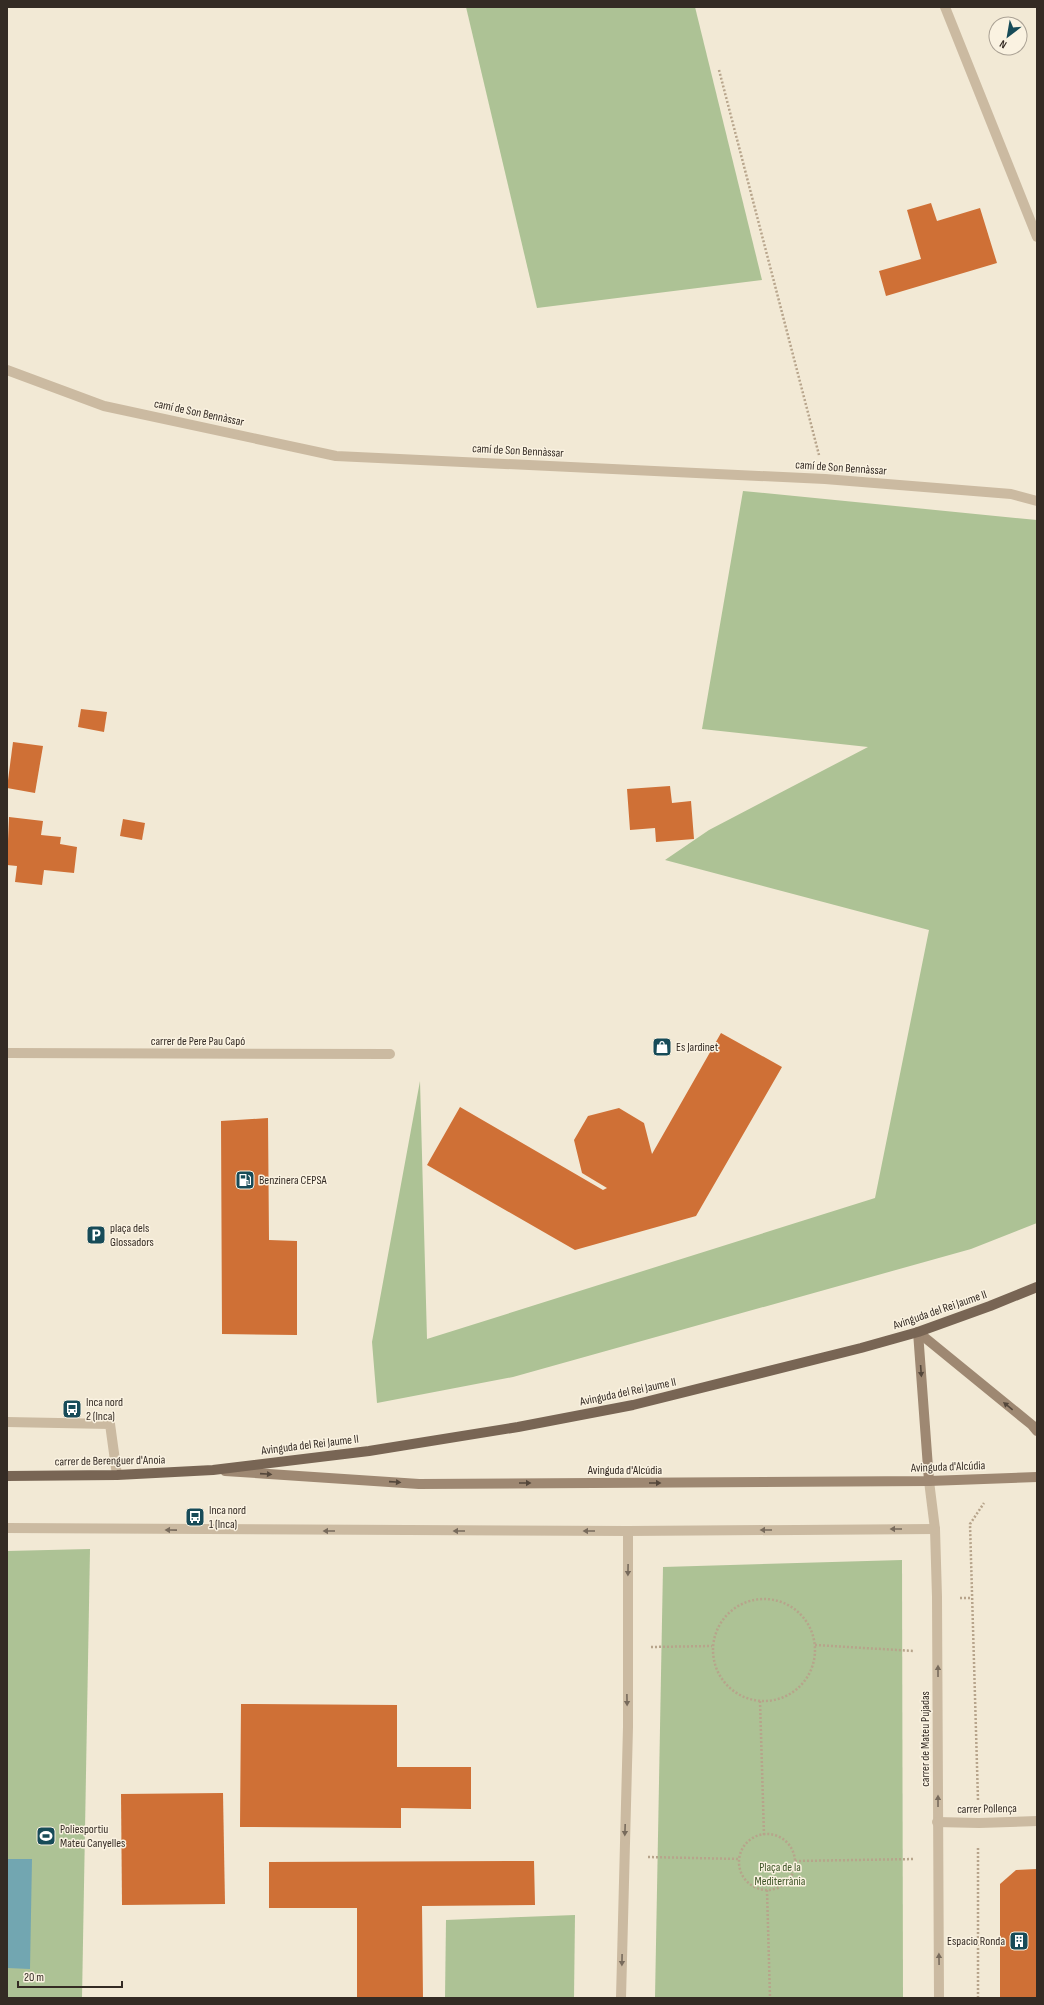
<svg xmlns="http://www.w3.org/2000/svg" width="1044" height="2005" font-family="'Sofia Sans Condensed',sans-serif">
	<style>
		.green { fill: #adc295 }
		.water { fill: #72a6b1 }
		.building { fill: #cf7036 }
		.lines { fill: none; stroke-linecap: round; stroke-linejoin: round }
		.path { stroke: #b7a48b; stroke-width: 2.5; stroke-dasharray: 2 2; stroke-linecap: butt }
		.street { stroke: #cbbaa1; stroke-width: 10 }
		.secondary { stroke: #9e8872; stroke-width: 10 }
		.primary { stroke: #786554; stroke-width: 10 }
		.oneway { fill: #54473b }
		.oneway2 { fill: #786b5c }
		.labels { text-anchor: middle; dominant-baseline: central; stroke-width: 3; stroke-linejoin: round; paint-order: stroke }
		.street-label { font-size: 12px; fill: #342b24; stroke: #faf2e1 }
		.poi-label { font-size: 12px; fill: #342b24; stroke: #faf2e1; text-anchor: start }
		.park-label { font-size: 12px; fill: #3d5426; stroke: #faf2e1 }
	</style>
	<rect width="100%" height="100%" fill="#f2e9d5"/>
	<g class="green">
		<polygon points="466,7 695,7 762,280 537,308"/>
		<polygon points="743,491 1037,520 1037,1223 971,1249 513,1377 377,1403 372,1342 420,1081 427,1339 875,1198 929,930 665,860 709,830 868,747 702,729"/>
		<polygon points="90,1549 82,1998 7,1998 7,1551"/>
		<polygon points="902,1560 903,1998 655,1998 663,1567"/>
		<polygon points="575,1915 574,1998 445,1998 446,1920"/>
	</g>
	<polygon class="water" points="7,1859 32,1859 30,1969 7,1968"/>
	<g class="building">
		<polygon points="931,203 937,221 980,208 997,263 886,296 879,271 921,259 907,210"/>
		<polygon points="81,709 107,712 104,732 78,727"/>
		<polygon points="13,742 43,746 35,793 7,788"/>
		<polygon points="670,786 672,803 691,801 694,839 656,842 655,828 630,830 627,789"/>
		<polygon points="9,817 43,821 41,835 61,837 60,844 77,847 74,873 44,870 42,885 15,882 17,866 7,865"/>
		<polygon points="123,819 145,823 142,840 120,836"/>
		<polygon points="721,1033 782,1067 696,1216 575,1250 427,1165 460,1107 603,1190 607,1188 582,1173 574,1140 588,1116 619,1108 644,1123 652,1154"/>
		<polygon points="268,1118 269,1240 297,1241 297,1335 222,1334 221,1121"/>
		<polygon points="241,1704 397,1705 397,1767 471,1767 471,1809 401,1808 401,1828 240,1827"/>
		<polygon points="223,1793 225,1904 122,1905 121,1794"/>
		<polygon points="534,1861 535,1905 422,1906 423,1998 357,1998 357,1908 269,1908 269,1862"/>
		<polygon points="1037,1869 1037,1998 1000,1998 1000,1884 1016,1870"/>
	</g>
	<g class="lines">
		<g class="path">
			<polyline points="719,70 819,455"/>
			<polyline points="960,1598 972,1598"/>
			<circle cx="764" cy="1650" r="51"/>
			<polyline points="815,1645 914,1651"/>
			<polyline points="651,1647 712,1646"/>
			<polyline points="760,1701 764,1835"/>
			<polyline points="978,1800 970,1524 984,1503"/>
			<circle cx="767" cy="1862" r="28"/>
			<polyline points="648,1857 740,1859"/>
			<polyline points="795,1861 915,1859"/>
			<polyline points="767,1890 770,1998"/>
			<polyline points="978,1998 978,1847"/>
		</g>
		<g class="street">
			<polyline points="945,7 1037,237"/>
			<polyline points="7,370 104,406 336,456 825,479 1011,494 1037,501"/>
			<polyline points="7,1053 390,1054"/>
			<polyline points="7,1422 110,1424 117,1475"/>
			<polyline points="929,1481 935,1529 937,1597 939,1998"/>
			<polyline points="7,1528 628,1531 935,1529"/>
			<polyline points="937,1822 979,1823 1037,1821"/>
			<polyline points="621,1998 628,1727 628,1531"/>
		</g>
		<g class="secondary">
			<polyline points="918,1332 1032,1425 1037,1431"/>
			<polyline points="918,1332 929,1481"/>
			<polyline points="225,1471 419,1484 929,1481 1037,1477"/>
		</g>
		<polyline class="primary" points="7,1476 117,1475 213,1470 369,1451 518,1427 633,1405 861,1348 918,1332 990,1306 1037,1287"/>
	</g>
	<defs><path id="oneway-solid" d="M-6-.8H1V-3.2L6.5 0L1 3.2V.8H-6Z"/></defs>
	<g class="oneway">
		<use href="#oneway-solid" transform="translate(921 1371) rotate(86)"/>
		<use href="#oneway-solid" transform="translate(1008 1406) rotate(-141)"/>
		<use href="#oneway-solid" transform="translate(266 1474) rotate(4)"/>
		<use href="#oneway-solid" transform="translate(395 1482) rotate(4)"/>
		<use href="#oneway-solid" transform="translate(525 1483)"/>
		<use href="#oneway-solid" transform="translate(655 1483)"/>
	</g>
	<g class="oneway2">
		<use href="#oneway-solid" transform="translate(896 1529) rotate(180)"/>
		<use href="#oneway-solid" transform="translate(171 1530) rotate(-179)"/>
		<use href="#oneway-solid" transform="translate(766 1530) rotate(180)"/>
		<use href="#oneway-solid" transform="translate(329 1531) rotate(-180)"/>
		<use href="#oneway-solid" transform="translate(459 1531) rotate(-180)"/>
		<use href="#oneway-solid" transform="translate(589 1531) rotate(-180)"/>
		<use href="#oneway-solid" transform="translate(628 1570) rotate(91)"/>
		<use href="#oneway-solid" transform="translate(938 1671) rotate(-90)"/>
		<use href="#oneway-solid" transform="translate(627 1700) rotate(89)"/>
		<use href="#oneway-solid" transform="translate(938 1801) rotate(-90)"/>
		<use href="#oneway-solid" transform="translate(625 1830) rotate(92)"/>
		<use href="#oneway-solid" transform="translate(939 1959) rotate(-91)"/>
		<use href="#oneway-solid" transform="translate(622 1960) rotate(91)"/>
	</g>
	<defs>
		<g id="shop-square" transform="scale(1)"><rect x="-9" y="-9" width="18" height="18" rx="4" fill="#174b58" stroke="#faf2e1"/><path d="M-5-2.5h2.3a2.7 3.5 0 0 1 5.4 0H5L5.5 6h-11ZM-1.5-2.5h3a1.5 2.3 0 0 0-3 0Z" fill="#fff"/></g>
		<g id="fuel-square" transform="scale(1)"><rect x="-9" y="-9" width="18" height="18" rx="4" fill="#174b58" stroke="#faf2e1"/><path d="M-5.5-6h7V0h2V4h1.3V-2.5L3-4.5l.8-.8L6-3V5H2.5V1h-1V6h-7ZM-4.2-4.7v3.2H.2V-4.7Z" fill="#fff"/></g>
		<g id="parking-square" transform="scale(1)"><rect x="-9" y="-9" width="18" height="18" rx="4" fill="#174b58" stroke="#faf2e1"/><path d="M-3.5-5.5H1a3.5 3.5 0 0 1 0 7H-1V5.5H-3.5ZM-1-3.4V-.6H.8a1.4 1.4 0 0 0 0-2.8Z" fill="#fff"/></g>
		<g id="bus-square" transform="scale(1)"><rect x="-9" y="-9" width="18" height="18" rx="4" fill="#174b58" stroke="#faf2e1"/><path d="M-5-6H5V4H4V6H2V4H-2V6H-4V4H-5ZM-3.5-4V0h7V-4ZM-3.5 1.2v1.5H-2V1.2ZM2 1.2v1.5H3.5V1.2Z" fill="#fff"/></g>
		<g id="stadium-square" transform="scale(1)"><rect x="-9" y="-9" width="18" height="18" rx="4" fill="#174b58" stroke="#faf2e1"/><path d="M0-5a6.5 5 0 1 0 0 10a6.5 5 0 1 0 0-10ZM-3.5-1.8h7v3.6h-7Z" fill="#fff"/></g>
		<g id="building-square" transform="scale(1)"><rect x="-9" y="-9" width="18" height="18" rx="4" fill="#174b58" stroke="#faf2e1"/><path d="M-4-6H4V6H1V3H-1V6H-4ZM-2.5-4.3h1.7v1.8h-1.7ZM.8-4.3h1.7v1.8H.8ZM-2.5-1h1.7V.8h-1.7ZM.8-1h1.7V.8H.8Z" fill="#fff"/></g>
	</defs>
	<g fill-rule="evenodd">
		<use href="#shop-square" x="662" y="1047"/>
		<use href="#fuel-square" x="245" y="1180"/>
		<use href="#parking-square" x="96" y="1235"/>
		<use href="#bus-square" x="72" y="1409"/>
		<use href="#bus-square" x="195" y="1517"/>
		<use href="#stadium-square" x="46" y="1836"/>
		<use href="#building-square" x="1019" y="1941"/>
	</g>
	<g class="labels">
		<g class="street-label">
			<text transform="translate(199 413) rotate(12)">camí de Son Bennàssar</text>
			<text transform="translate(518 451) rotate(3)">camí de Son Bennàssar</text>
			<text transform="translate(841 468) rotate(4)">camí de Son Bennàssar</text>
			<text x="198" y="1041">carrer de Pere Pau Capó</text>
			<text transform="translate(940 1310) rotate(-19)">Avinguda del Rei Jaume II</text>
			<text transform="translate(628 1392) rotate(-12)">Avinguda del Rei Jaume II</text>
			<text transform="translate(310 1445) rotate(-7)">Avinguda del Rei Jaume II</text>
			<text transform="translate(110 1461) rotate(-1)">carrer de Berenguer d'Anoia</text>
			<text transform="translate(948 1467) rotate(-2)">Avinguda d'Alcúdia</text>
			<text x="625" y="1470">Avinguda d'Alcúdia</text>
			<text transform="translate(925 1739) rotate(-90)">carrer de Mateu Pujadas</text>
			<text transform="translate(987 1809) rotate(-1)">carrer Pollença</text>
		</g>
		<g class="poi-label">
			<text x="676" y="1047">Es Jardinet</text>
			<text x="259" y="1180">Benzinera CEPSA</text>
			<text x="110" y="1228">plaça dels<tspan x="110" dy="14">Glossadors</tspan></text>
			<text x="86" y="1402">Inca nord<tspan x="86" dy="14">2 (Inca)</tspan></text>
			<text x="209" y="1510">Inca nord<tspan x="209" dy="14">1 (Inca)</tspan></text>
			<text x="60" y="1829">Poliesportiu<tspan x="60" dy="14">Mateu Canyelles</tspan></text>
			<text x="1005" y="1941" text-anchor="end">Espacio Ronda</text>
		</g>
		<g class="park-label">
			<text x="780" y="1867">Plaça de la<tspan x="780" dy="14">Mediterrània</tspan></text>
		</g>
	</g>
	<rect width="1044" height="2005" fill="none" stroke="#342b24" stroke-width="16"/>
	<g transform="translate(1008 36) rotate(211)"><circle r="19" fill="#faf2e1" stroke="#aba295"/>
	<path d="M0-3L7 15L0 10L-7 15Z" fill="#174b58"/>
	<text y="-6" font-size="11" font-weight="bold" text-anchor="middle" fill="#342b24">N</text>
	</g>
	<path d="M18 1981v6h104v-6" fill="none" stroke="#342b24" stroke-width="2"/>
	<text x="24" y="1981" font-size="12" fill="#342b24" stroke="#faf2e1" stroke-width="3" paint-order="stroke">20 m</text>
</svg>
